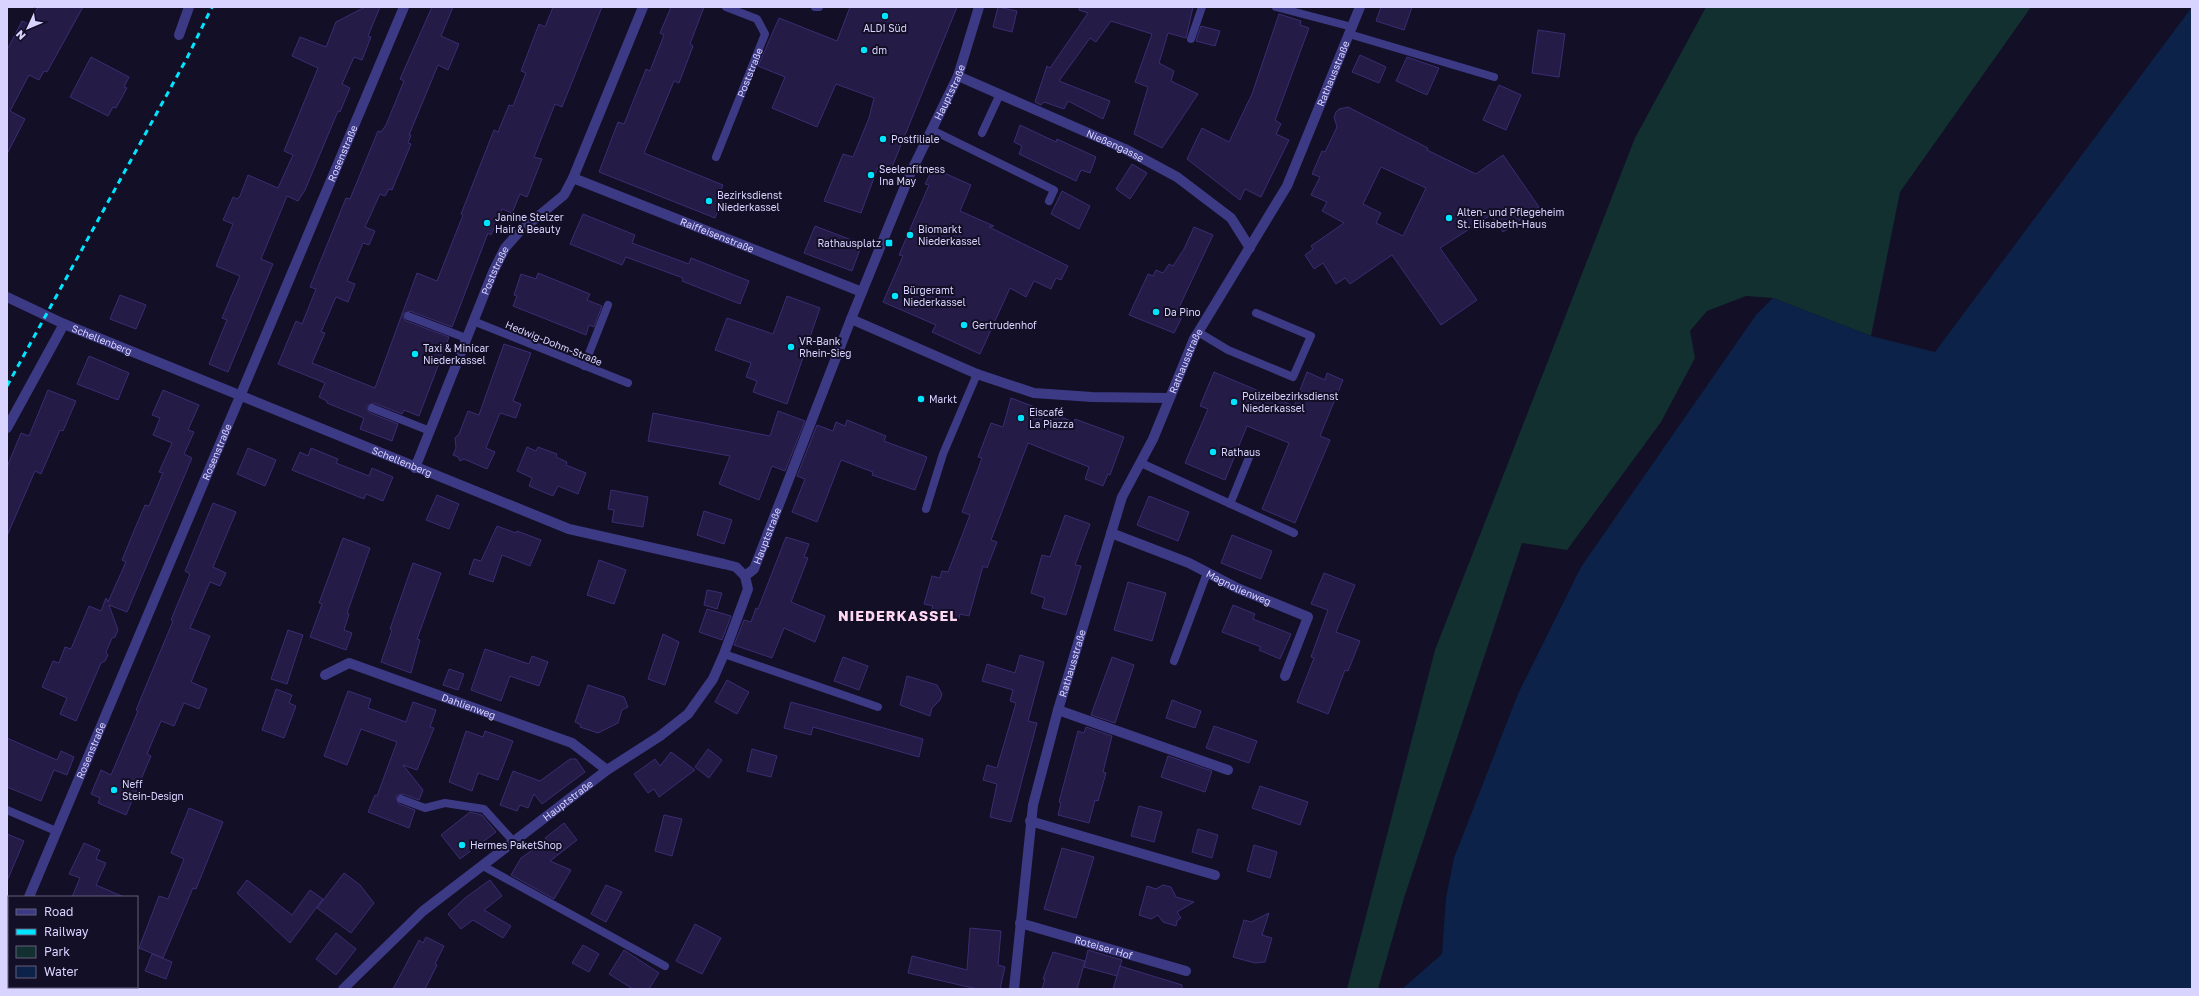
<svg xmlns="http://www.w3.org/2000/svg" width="2199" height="996" font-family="'Golos Text',sans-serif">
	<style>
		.green { fill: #12302f }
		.water { fill: #0c2248 }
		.building { fill: #241b47; stroke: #3b2d73; fill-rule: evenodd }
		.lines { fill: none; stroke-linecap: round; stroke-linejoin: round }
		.service { stroke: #3d3a85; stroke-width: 8 }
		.pedestrian { stroke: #3d3a85; stroke-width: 10 }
		.minor { stroke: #3d3a85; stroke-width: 10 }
		.tertiary { stroke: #3d3a85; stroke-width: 10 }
		.rail { stroke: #00e5ff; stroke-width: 3; stroke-dasharray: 6 5; stroke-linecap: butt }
		.poi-dot { fill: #00e5ff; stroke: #130f26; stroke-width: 1.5 }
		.labels { text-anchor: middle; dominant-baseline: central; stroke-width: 4; stroke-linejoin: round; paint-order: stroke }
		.poi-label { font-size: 10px; fill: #d9d4ff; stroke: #130f26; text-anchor: start }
		.street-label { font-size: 10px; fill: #d9d4ff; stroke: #130f26 }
		.district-label { font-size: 14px; font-weight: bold; letter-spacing: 1px; fill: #ffd6f0; stroke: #130f26 }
	</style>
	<rect width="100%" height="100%" fill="#130f26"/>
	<polygon class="green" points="1706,7 2031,7 1900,192 1871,336 1773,298 1746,296 1707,311 1690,331 1695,358 1661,422 1567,550 1522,543 1404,898 1378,989 1347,989 1435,650 1635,138"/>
	<polygon class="water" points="2192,7 2192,989 1402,989 1442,954 1446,898 1454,858 1518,694 1581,567 1756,315 1773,298 1871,336 1935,352"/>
	<g class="building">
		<polygon points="38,7 83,7 47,72 44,71 39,80 29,75 10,111 25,119 7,154 7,50 22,21 29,24"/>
		<polygon points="365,7 380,7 368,36 371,37 362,60 354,57 342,84 350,88 340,112 338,111 305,190 298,201 287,196 261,259 273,264 228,372 209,364 227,320 222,318 240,276 216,266 233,224 223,220 233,197 237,199 240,196 248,175 278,188 293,155 284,151 318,68 292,56 300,37 326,47 336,22"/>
		<polygon points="432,7 453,7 441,36 459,44 448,70 438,65 409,135 411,135 408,143 411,144 392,190 389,189 385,196 380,194 365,227 375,231 369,245 363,243 347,281 355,284 348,302 336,297 321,332 325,333 312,363 375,388 417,273 437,281 463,215 461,214 494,130 498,132 509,105 513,106 526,73 521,71 539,24 545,27 553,7 602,7 562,107 555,104 534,157 542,159 527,197 520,194 512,213 502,209 491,235 488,233 452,327 410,311 403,314 403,317 406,321 449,337 419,416 404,410 402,414 374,403 367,406 367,409 370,413 398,424 392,441 360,429 364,418 327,403 327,401 319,397 325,383 278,364 296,321 302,324 316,289 310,287 331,235 346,198 350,199 378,131 381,132 386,125 404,81 400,79"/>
		<polygon points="671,7 704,7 690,44 693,46 679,83 674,81 644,153 723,185 721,190 726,192 715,218 599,172 618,122 624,124 646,69 650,71 664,35 660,33"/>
		<polygon points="850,7 957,7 890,172 878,167 861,213 824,201 843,154 853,157 869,118 874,98 836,84 817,127 772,108 785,77 758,66 779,18 837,41"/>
		<polygon points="998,7 1017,11 1012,32 993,27"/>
		<polygon points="1079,7 1193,7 1186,38 1168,33 1159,63 1174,71 1171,81 1198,94 1162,148 1134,134 1148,87 1135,82 1152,34 1111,21 1096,42 1090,38 1059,81 1110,101 1103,119 1068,101 1064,109 1044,102 1041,105 1035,102 1047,66 1050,68 1088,13 1079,10"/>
		<polygon points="1381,7 1412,7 1404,30 1376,21"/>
		<polygon points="1279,14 1301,21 1300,25 1309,28 1275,120 1281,124 1276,134 1289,140 1261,197 1245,189 1240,200 1187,159 1202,128 1229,142 1252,94"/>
		<polygon points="1201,26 1220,31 1215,46 1196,41"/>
		<polygon points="1538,30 1565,34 1559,77 1532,73"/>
		<polygon points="1360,55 1386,67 1379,83 1352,72"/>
		<polygon points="91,57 129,77 124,87 127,88 116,108 113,107 108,116 70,97"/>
		<polygon points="1407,57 1439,68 1427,95 1396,81"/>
		<polygon points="1499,85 1521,95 1506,130 1483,120"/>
		<path d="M1348 107 1428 148 1427 150 1476 174 1503 155 1539 207 1503 232 1491 215 1440 248 1477 300 1441 325 1392 255 1350 284 1345 278 1336 284 1323 263 1314 269 1305 255 1313 249 1311 246 1344 223 1322 211 1327 202 1311 195 1320 177 1312 174 1322 151 1325 152 1337 127 1334 117 1336 112 1339 109ZM1381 167 1426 188 1403 236 1376 223 1381 213 1363 204Z"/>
		<polygon points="1020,125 1056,142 1057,139 1096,157 1090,173 1081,170 1076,181 1019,154 1022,146 1014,142"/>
		<polygon points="1132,164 1147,173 1130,199 1116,189"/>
		<polygon points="933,168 971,185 960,211 994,226 989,227 1068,266 1061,280 1056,278 1051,289 1034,281 1026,297 1010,288 980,354 932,332 936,325 883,302 903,256 899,255 929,185 925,184"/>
		<polygon points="1062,191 1090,206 1079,229 1051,214"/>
		<polygon points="583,214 635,235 632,243 689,264 691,258 749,281 740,304 682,281 683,278 626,257 622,265 570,244"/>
		<polygon points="815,226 862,244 852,271 804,253"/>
		<polygon points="1194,227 1213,235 1176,314 1182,317 1174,333 1129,315 1148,274 1153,276 1156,270 1163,273 1169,264 1173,266 1184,249"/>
		<polygon points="538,273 590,294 587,300 602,306 594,327 589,325 586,335 513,306 517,296 514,295 521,274 536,279"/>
		<polygon points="120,295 146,305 136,329 110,319"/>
		<polygon points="787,296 820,308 787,404 753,392 757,381 746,377 751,363 715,350 727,318 773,334"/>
		<polygon points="504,344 531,353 513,401 521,404 516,418 500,413 486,448 495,452 487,469 464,459 460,461 458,457 453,455 456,448 455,438 459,434 468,411 479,415"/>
		<polygon points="89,356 129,373 118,400 77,384"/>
		<polygon points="1214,372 1294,406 1307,372 1325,380 1327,373 1343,380 1320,436 1330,440 1295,523 1262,509 1289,443 1247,426 1225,480 1185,463 1208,409 1200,406"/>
		<polygon points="48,390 76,401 63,431 60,430 41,474 35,471 7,536 7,467 21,433 29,436"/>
		<polygon points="163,390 199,405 188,430 194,432 184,454 192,458 127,612 109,605 118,630 115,637 112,638 106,652 108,655 105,661 101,663 76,721 60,714 67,698 42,687 53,661 59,663 65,647 71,649 89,606 101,611 106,598 108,602 126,562 122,560 136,526 145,505 149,506 163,473 159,472 172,443 153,435 160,418 152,415"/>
		<polygon points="1011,398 1074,422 1075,419 1124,437 1110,475 1108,474 1103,486 1085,479 1089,467 1028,443 991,540 997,542 987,568 983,566 969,616 960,614 958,622 930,614 933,606 924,604 932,576 940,578 942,571 948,572 970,515 962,512 982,458 978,457 991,423 1003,427"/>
		<polygon points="778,411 805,421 785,471 772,466 759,500 719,484 730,456 648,441 653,413 770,436"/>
		<polygon points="847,420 886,436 884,441 927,457 915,490 872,475 873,472 841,460 817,522 792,512 805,479 797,476 817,425 833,431 836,422 845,426"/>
		<polygon points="527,447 536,451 538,447 557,454 556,457 567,462 566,465 586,473 578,494 558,486 553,496 529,486 532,478 517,471"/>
		<polygon points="248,448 276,460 265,486 237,474"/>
		<polygon points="311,448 338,459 336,463 369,476 372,468 393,477 383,501 366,494 364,499 292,470 300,452 308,456"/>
		<polygon points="611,490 648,497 643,527 612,522 614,510 608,509"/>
		<polygon points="437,495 459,504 449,529 426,520"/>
		<polygon points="1149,496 1189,512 1178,541 1137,525"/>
		<polygon points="213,503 236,512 213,567 226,573 220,586 210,582 190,628 210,636 191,682 207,689 199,709 184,703 174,726 161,721 147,754 151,756 126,815 98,803 100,798 91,794 101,770 111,775 138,711 136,710 173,621 171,620 190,574 185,571"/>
		<polygon points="704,511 732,520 724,544 697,535"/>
		<polygon points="1065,515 1090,524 1075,565 1081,566 1066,615 1042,608 1045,598 1031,593 1042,555 1050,557"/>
		<polygon points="497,526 516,533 517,531 541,540 530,566 502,555 493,582 469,574 474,559 481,561"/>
		<polygon points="1232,535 1272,551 1261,579 1221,563"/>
		<polygon points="786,537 809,544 804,557 808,558 791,602 825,616 815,642 784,628 772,658 734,645 744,620 751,622 756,608 758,609"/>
		<polygon points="343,538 370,548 347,613 349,614 344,630 352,633 346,650 310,637 322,604 319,603"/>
		<polygon points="599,560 626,570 614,604 587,595"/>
		<polygon points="413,563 441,573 417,639 420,640 411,673 381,662 392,630 390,629"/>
		<polygon points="1324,573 1355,585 1336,632 1360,641 1348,671 1345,670 1328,714 1297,702 1314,658 1311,657 1328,610 1311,604"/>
		<polygon points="1128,582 1166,593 1152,641 1114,630"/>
		<polygon points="707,590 722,593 717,609 704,605"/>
		<polygon points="1233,605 1255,614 1253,619 1291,634 1280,659 1259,650 1261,647 1222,632"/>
		<polygon points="707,609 731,616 722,640 699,632"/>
		<polygon points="288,630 303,635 287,684 271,679"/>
		<polygon points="663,634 679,642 665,685 648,679"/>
		<polygon points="485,649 529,664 532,656 548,662 539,686 510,676 501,701 471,690"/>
		<polygon points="1020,655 1044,662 1028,721 1037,723 1011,822 990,817 997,784 983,780 987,765 997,768 1016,703 1010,701 1013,690 982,681 987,664 1015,673"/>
		<polygon points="843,657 868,666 859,690 834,681"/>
		<polygon points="1112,657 1134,665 1115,723 1091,715"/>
		<polygon points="449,669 464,674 458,690 443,685"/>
		<polygon points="907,676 937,685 942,694 940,700 932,708 930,716 900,705"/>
		<polygon points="727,680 749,692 737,714 715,702"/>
		<polygon points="588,685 624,697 628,707 622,710 618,723 598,733 580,727 581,725 575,722"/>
		<polygon points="276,689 292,695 289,703 296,706 284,738 262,730"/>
		<polygon points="348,691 371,699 368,708 406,722 413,702 436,710 430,727 434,728 417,770 403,765 423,790 419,800 403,794 398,795 396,797 399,804 415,810 409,828 368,812 375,795 377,796 397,742 361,729 347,765 324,756"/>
		<polygon points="1172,700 1201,711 1195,728 1166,718"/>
		<polygon points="791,702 923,739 919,757 813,727 811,735 784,728"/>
		<polygon points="1214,726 1257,741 1249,763 1206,748"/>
		<polygon points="1086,727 1112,736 1103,772 1106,773 1098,801 1095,800 1089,823 1058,815 1061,803 1059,802 1078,731 1084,733"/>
		<polygon points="466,731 483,737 485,731 513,741 498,780 478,773 472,791 449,782"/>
		<polygon points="7,738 57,760 61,751 74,757 67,775 54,770 41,801 7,787"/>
		<polygon points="708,749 722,760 709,778 695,767"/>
		<polygon points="752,749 777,756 771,777 747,771"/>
		<polygon points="671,752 695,770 659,797 654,789 648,793 634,774 655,759 660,766"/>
		<polygon points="1168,756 1212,771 1205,792 1161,777"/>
		<polygon points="570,759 576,759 585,772 542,804 534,794 528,808 520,805 517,811 500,805 513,771 540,781"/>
		<polygon points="1260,786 1308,802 1300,825 1252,808"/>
		<polygon points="1139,806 1162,812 1154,842 1131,836"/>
		<polygon points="189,808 223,822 196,889 193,888 163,958 139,948 159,896 168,899 184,859 171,853"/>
		<polygon points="470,812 482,815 496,832 460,859 441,835"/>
		<polygon points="664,815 682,819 672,856 655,851"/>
		<polygon points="564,823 577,840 550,861 571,870 554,899 511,875 521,858 547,840 545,838"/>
		<polygon points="1198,829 1218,835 1212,858 1192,852"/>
		<polygon points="7,834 24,841 7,881"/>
		<polygon points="84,843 100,850 96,859 106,863 96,885 124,897 72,897 80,878 69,874"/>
		<polygon points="1254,845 1277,852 1270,878 1247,871"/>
		<polygon points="1062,848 1094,857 1076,918 1044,909"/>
		<polygon points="344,873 360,885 374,903 351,933 317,908"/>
		<polygon points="247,880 292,915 310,890 323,899 290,943 237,893"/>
		<polygon points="490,880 502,896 484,910 511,926 503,938 473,920 461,929 448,914 465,898"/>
		<polygon points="606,885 622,892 606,922 591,914"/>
		<polygon points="1163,885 1171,887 1176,897 1194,902 1177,912 1181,918 1177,921 1176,926 1163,922 1158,915 1151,919 1139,915 1147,886 1156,889"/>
		<polygon points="1269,913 1262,935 1272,938 1265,962 1255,963 1233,957 1244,920 1251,922"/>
		<polygon points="695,924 721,938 702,974 676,961"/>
		<polygon points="970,928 1001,931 998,965 1005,967 1000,989 977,989 908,973 912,956 967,970"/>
		<polygon points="336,933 356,949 336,975 316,959"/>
		<polygon points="426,937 444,946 435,964 437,965 425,989 393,989 419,940 423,943"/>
		<polygon points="583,945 599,954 589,972 572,963"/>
		<polygon points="624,950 659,973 649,989 633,989 609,974"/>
		<polygon points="1088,950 1122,960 1117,976 1084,967"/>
		<polygon points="1053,952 1085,961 1077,989 1042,989 1045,979 1043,979"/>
		<polygon points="152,954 172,962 166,979 145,971"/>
		<polygon points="1120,966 1182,985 1182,989 1113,989"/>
	</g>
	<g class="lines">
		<g class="service">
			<polyline points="815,7 819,7"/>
			<polyline points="1276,7 1352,27"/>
			<polyline points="1349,34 1494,77"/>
			<polyline points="1191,39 1202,7"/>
			<polyline points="932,130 1054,190 1049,201"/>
			<polyline points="982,133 1000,94"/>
			<path id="s1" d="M716 157 765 34 757 19 726 7"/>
			<polyline points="408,316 466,338"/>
			<polyline points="473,321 628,383"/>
			<polyline points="1198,332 1228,350 1293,377 1311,336 1256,313"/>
			<polyline points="584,366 608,305"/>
			<polyline points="372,408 430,431"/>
			<polyline points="1141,463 1294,533"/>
			<polyline points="1230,504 1250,455"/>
			<polyline points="926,509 943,454 977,374"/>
			<polyline points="724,654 878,707"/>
			<polyline points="1174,661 1207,573"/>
			<polyline points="401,799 425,808 445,803 484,809 514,842"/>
			<polyline points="7,810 56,831"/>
			<polyline points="483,866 665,966"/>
		</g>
		<g class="pedestrian">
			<path id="s2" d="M573 178 862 292"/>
			<polyline points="977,374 1034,393 1092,397 1169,398"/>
		</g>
		<g class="minor">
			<polyline points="179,35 189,7"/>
			<path id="s3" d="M958 76 1125 149 1177 177 1231 218 1250 248"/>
			<path id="s4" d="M7 297 64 324 569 529 724 564 736 567 745 576"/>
			<polyline points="851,319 977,374"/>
			<polyline points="7,428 64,324"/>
			<path id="s5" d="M415 468 493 272 505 248 519 232 564 195 573 178 643 7"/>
			<path id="s6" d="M1111 533 1189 563 1237 588 1308 617 1285 676"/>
			<path id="s7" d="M325 675 349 663 572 743 607 770"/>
			<polyline points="1058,710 1228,770"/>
			<polyline points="1030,821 1215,875"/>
			<path id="s8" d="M29 897 404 7"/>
			<path id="s9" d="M1020 923 1186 971"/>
			<polyline points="7,950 9,945"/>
			<path id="s10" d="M1014 989 1033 805 1058 710 1122 497 1153 439 1194 339 1287 186 1360 7"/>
		</g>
		<path class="tertiary" id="s11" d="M343 989 423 911 607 770 660 736 688 714 713 679 724 654 748 589 745 576 754 569 851 319 910 174 958 76 979 7"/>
		<polyline class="rail" points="7,386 187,58 212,7"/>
	</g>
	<g class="poi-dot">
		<circle cx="885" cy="16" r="4"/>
		<circle cx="864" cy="50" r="4"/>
		<circle cx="883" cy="139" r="4"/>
		<circle cx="871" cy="175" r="4"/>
		<circle cx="709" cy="201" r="4"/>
		<circle cx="1449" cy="218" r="4"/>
		<circle cx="487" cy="223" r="4"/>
		<circle cx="910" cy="235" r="4"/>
		<rect x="885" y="239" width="8" height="8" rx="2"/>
		<circle cx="895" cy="296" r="4"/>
		<circle cx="1156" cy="312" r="4"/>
		<circle cx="964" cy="325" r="4"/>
		<circle cx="791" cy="347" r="4"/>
		<circle cx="415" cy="354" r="4"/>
		<circle cx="921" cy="399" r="4"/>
		<circle cx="1234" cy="402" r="4"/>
		<circle cx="1021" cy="418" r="4"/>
		<circle cx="1213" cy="452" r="4"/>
		<circle cx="114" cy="790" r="4"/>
		<circle cx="462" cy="845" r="4"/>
	</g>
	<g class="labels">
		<g class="poi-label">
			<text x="885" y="28" text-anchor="middle">ALDI Süd</text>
			<text x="872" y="50">dm</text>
			<text x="891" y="139">Postfiliale</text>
			<text x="879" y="169">Seelenfitness<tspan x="879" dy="12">Ina May</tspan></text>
			<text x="717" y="195">Bezirksdienst<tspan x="717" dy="12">Niederkassel</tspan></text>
			<text x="1457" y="212">Alten- und Pflegeheim<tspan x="1457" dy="12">St. Elisabeth-Haus</tspan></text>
			<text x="495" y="217">Janine Stelzer<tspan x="495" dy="12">Hair &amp; Beauty</tspan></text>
			<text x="918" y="229">Biomarkt<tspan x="918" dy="12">Niederkassel</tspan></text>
			<text x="881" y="243" text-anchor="end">Rathausplatz</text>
			<text x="903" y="290">Bürgeramt<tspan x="903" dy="12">Niederkassel</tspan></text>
			<text x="1164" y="312">Da Pino</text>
			<text x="972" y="325">Gertrudenhof</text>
			<text x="799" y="341">VR-Bank<tspan x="799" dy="12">Rhein-Sieg</tspan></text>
			<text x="423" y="348">Taxi &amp; Minicar<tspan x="423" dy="12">Niederkassel</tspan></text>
			<text x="1242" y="396">Polizeibezirksdienst<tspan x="1242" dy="12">Niederkassel</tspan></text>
			<text x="929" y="399">Markt</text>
			<text x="1029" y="412">Eiscafé<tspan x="1029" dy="12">La Piazza</tspan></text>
			<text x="1221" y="452">Rathaus</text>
			<text x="122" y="784">Neff<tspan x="122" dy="12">Stein-Design</tspan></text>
			<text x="470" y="845">Hermes PaketShop</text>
		</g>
		<g class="street-label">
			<text stroke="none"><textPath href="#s1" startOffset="91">Poststraße</textPath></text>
			<text stroke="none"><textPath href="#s10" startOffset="980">Rathausstraße</textPath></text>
			<text stroke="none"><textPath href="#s11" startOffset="1122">Hauptstraße</textPath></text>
			<text stroke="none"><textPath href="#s3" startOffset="172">Nießengasse</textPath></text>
			<text stroke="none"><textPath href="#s8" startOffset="807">Rosenstraße</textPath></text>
			<text stroke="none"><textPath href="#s2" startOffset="155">Raiffeisenstraße</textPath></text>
			<text stroke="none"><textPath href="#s5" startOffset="213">Poststraße</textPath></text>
			<text stroke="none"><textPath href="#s4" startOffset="104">Schellenberg</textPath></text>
			<text transform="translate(554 343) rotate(22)">Hedwig-Dohm-Straße</text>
			<text stroke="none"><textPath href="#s10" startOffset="656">Rathausstraße</textPath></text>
			<text stroke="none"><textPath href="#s8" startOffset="483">Rosenstraße</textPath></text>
			<text stroke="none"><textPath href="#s4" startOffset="428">Schellenberg</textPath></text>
			<text stroke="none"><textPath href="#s11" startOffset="642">Hauptstraße</textPath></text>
			<text stroke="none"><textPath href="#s6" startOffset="139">Magnolienweg</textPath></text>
			<text stroke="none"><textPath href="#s10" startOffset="332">Rathausstraße</textPath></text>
			<text stroke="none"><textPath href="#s7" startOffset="154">Dahlienweg</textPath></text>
			<text stroke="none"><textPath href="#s8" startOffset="159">Rosenstraße</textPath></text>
			<text stroke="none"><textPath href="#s11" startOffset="294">Hauptstraße</textPath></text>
			<text stroke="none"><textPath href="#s9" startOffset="87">Roteiser Hof</textPath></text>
		</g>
		<g class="district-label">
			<text x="898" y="615">NIEDERKASSEL</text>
		</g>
	</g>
	<rect width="2199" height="996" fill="none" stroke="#d9d4ff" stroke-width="16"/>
	<rect x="8" y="896" width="130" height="92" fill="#130f26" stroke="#625e7d"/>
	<rect x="16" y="909" width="20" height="6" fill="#3d3a85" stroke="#625e7d"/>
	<text x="44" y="916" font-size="12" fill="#d9d4ff">Road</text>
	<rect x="16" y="929" width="20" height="6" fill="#00e5ff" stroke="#625e7d"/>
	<text x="44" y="936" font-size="12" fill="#d9d4ff">Railway</text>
	<rect x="16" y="946" width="20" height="12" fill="#12302f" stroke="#625e7d"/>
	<text x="44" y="956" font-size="12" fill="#d9d4ff">Park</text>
	<rect x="16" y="966" width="20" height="12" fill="#0c2248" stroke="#625e7d"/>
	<text x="44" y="976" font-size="12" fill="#d9d4ff">Water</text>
	<g transform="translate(28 28) rotate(226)" stroke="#130f26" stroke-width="3" paint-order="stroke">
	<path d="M0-3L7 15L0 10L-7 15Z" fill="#d9d4ff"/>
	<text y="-6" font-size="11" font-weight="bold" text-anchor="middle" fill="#d9d4ff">N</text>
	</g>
</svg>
